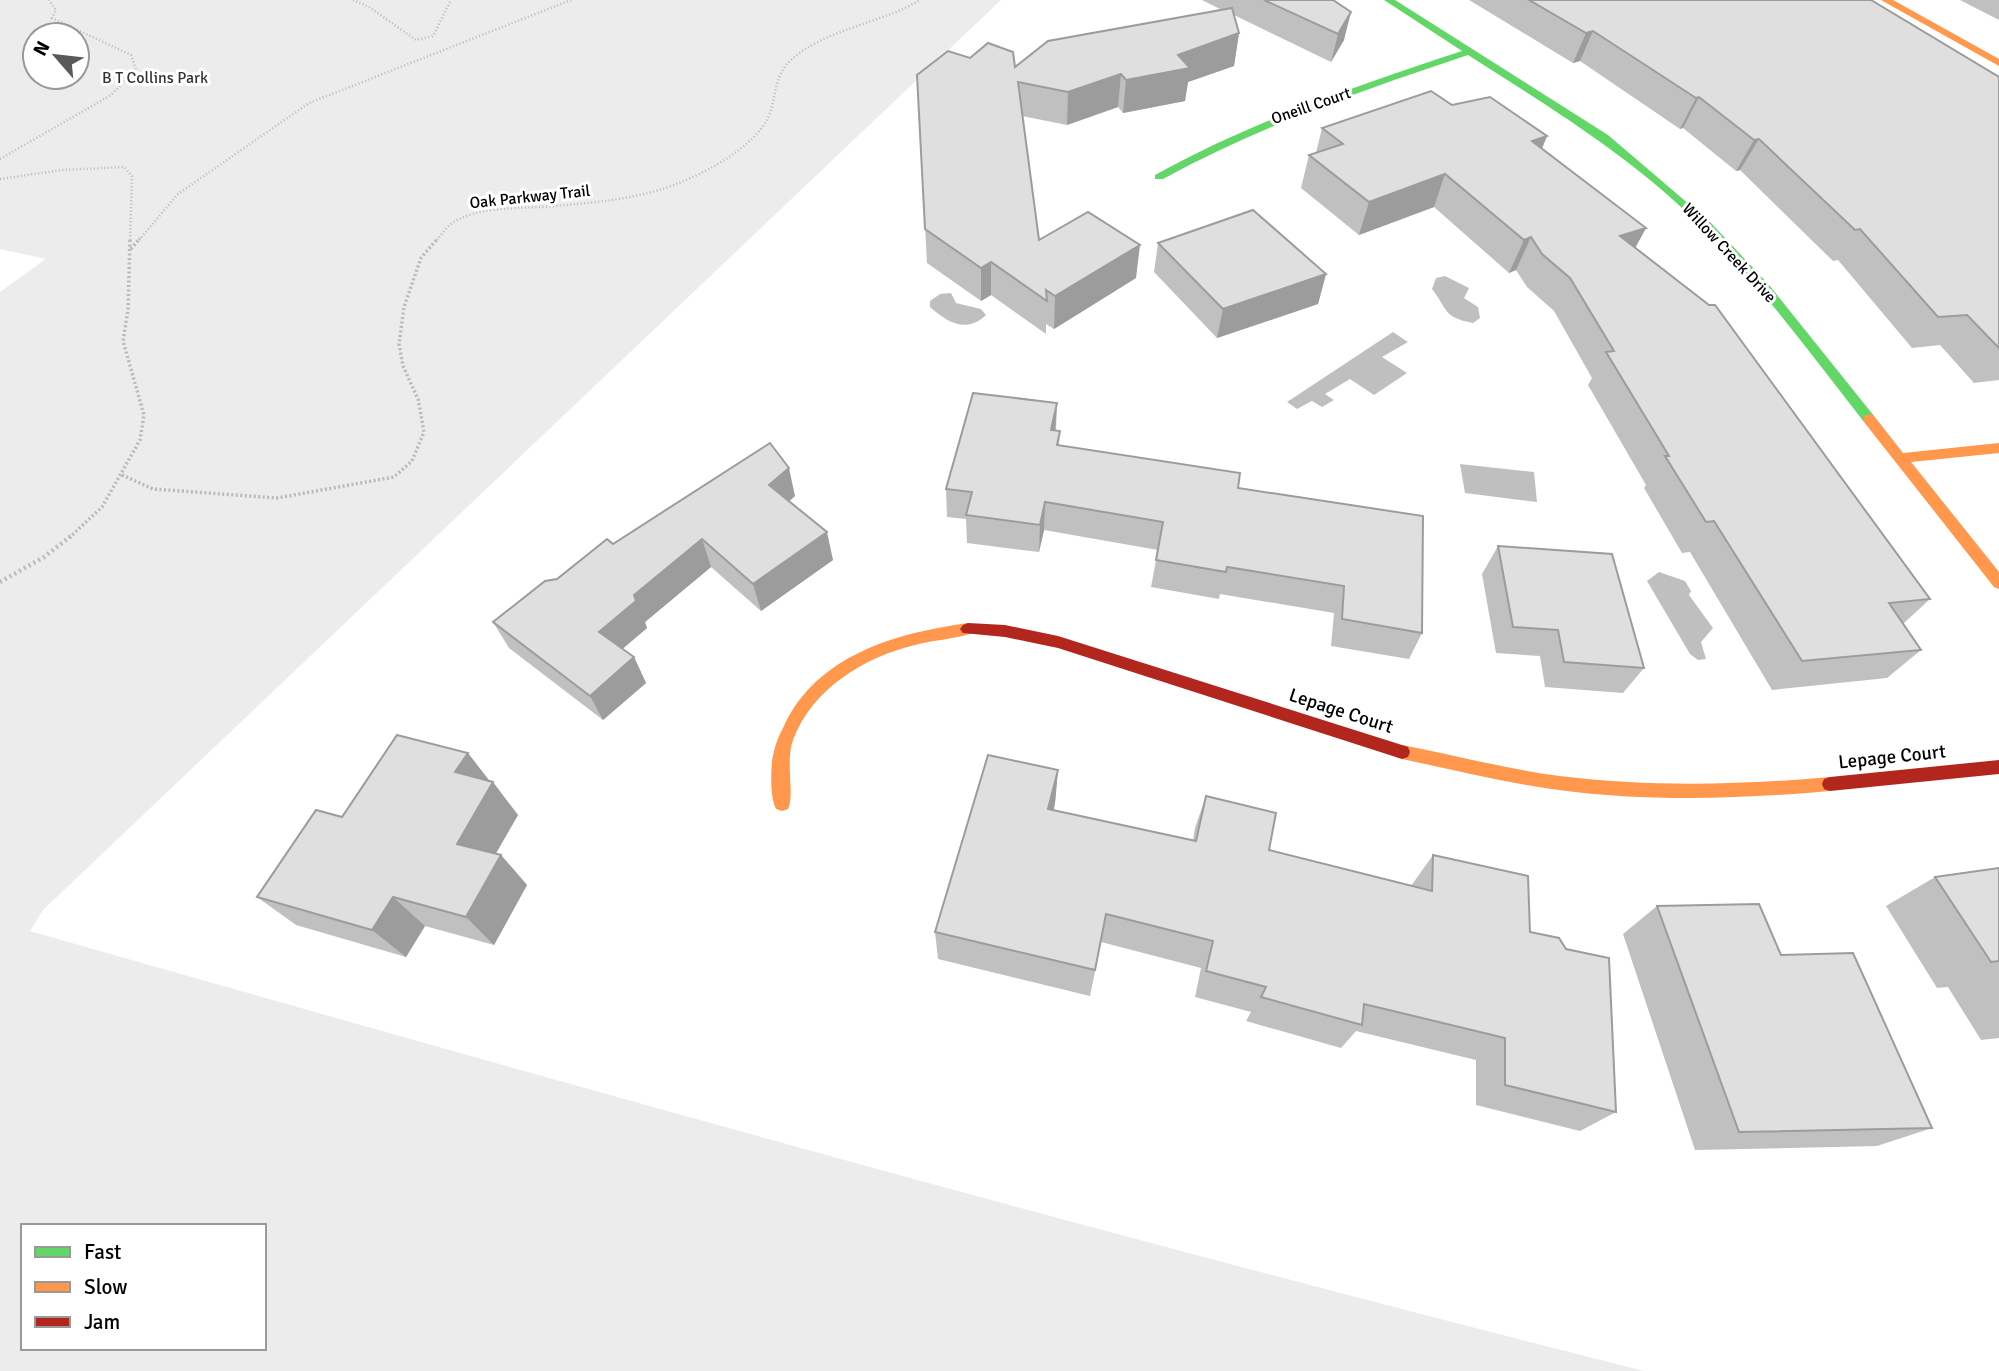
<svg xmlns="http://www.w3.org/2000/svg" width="1999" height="1371" font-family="Signika,sans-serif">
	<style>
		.green { fill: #ececec; fill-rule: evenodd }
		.water { fill: #bfbfbf }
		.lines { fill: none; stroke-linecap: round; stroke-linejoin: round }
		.path-far2 { stroke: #b9b9b9; stroke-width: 2.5; stroke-dasharray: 1 2.5; stroke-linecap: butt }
		.path-far1 { stroke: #b9b9b9; stroke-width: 3.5; stroke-dasharray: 2 2.5; stroke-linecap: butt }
		.path { stroke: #b9b9b9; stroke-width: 4.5; stroke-dasharray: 2 3.5; stroke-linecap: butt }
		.fast { fill: #63d668; fill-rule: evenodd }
		.slow { fill: #ff974d; fill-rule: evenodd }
		.jam { fill: #b3261e; fill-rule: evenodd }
		.wall { fill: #c0c0c0 }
		.shaded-wall { fill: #9c9c9c }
		.building { fill: #dfdfdf; stroke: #9c9c9c; stroke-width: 2 }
		.labels { text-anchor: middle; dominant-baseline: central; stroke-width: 6; stroke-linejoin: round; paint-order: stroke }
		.far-park-label { font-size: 16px; fill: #333; stroke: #fff }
		.far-street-label { font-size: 16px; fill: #000; stroke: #fff }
		.street-label { font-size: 19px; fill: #000; stroke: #fff }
	</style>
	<rect width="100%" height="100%" fill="#fff"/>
	<path class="green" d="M0 0H1001L43 910 30 931C566 1084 1103 1235 1644 1371H0V292L46 259 0 249ZM35 35H77V77H35ZM23 1226H264V1348H23Z"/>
	<g class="water">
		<path d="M1445 276 1469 288 1464 298 1478 307 1480 318 1473 323C1442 317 1448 309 1432 289L1436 278Z"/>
		<path d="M951 293 956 303 981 309 986 315C966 334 947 322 930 307V301L940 294Z"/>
		<polygon points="1393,332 1408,342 1382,357 1407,373 1374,395 1350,379 1325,394 1334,400 1322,407 1312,401 1297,409 1287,402"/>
		<polygon points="1460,464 1534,472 1537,502 1465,493"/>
		<polygon points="1659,572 1685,581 1691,591 1689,595 1713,628 1701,642 1706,659 1698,660 1690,654 1647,581"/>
	</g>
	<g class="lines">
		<g class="path-far2">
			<polyline points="353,0 369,7 416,40 433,36 451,0"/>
			<polyline points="0,159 111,95 136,70 131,55 52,18 56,10 49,0"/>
			<polyline points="0,179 62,170 124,167 132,176 130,240"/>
			<polyline points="139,240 178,194 309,103 571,0"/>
			<path d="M437 240C441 235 446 228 451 224 477 205 524 209 555 206 590 203 625 200 659 190 693 180 757 149 770 113 776 95 775 74 791 60 825 29 880 24 920 0"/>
		</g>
		<g class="path-far1">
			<polyline points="131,249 140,238"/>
			<polyline points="122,475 153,489 277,498 394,477 412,461 424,432 418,399 403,366 399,344 404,307 421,258 438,238"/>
			<polyline points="69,538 102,507 140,440 144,415 123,341 128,310 130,238"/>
		</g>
		<polyline class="path" points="0,582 44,557 71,536"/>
		<path class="fast" d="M1384 0H1395L1608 135 1711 223 1769 285 1874 416V422H1864C1813 357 1763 288 1704 229 1635 159 1551 108 1468 55 1363 90 1260 126 1163 179H1155V175C1253 121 1356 86 1462 51Z"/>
		<g class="slow">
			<polygon points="1881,0 1893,0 1999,59 1999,66"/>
			<polygon points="1869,414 1874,416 1903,453 1999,443 1999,453 1911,462 1999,572 1999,589 1994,587 1864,422 1864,416"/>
			<path d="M968 623 973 625 976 629 973 633C955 639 934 640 915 645 864 657 812 689 793 740 785 762 795 794 788 809L782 811 776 809C770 796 771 776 772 761 774 748 778 737 784 726 817 655 896 633 968 623Z"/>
			<path d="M1402 745C1454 755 1506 769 1559 776 1649 787 1740 785 1830 777L1836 779 1838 784 1836 789 1830 791C1740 799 1649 802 1559 790 1506 783 1454 770 1402 759L1396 757 1394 752 1396 747Z"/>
		</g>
		<g class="jam">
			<polygon points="968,623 1005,625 1058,636 1402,745 1408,747 1410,752 1408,757 1402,759 1058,648 1005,637 963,633 960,629 963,625"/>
			<polygon points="1999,760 1999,774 1830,791 1824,789 1822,784 1824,779 1830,777"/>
		</g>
	</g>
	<g class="wall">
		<polygon points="1202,0 1333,0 1344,40 1331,62 1234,15 1239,33 1234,66 1188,82 1185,101 1123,113 1118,107 1067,125 1022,116 1039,240 1136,278 1054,329 1046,324 1046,334 991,295 981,301 927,263 917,75 970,58 1015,67 1222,10"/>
		<polygon points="1469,0 1871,0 1999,77 1999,380 1974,383 1940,345 1912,348 1838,260 1833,261 1740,170 1736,171 1683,128 1680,129 1580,61 1573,63"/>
		<polygon points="1960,0 1999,0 1999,20"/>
		<polygon points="1452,105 1547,136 1542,149 1646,228 1635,248 1930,599 1903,624 1921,650 1887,678 1772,690 1690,552 1682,553 1644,488 1646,485 1588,385 1592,378 1554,311 1527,287 1516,270 1509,273 1434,207 1359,235 1301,188 1309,155 1316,153 1322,128"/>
		<polygon points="1158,243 1326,274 1318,304 1217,338 1154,272"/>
		<polygon points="1057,403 1056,431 1060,431 1059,445 1238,488 1422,633 1409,659 1331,646 1334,613 1220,594 1219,599 1151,587 1158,550 1044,530 1039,552 967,543 966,519 947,517 946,489"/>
		<polygon points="795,496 789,501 833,560 761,611 711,567 645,622 647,628 622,649 634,657 646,683 603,720 509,648 493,622 613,544"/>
		<polygon points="1498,546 1644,668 1623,693 1545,687 1540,656 1496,653 1482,574"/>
		<polygon points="1058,770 1055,803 1054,811 1193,840 1195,828 1206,796 1269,850 1411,886 1433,855 1530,932 1616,1112 1580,1131 1476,1105 1476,1060 1356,1031 1341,1048 1246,1021 1251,1012 1195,997 1201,968 1101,942 1090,996 938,959 935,932"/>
		<polygon points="490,781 518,815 496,853 501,855 527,885 494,945 425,926 406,957 296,925 257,897 342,817"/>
		<polygon points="1999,868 1999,1038 1981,1040 1948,987 1937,988 1886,906 1935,877"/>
		<polygon points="1657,906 1781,955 1932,1128 1877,1146 1695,1150 1623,934"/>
	</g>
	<g class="shaded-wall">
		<polygon points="1351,12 1344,40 1331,62 1338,34"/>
		<polygon points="1593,31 1580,61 1573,63 1586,33"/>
		<polygon points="1239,33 1234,66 1188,82 1185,101 1123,113 1126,80 1178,55"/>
		<polygon points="1121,74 1118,107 1067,125 1068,92"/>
		<polygon points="1699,97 1683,128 1680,129 1696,98"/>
		<polygon points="1547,136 1533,169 1532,141"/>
		<polygon points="1759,139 1740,170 1736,171 1754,140"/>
		<polygon points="1445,174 1434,207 1359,235 1369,202"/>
		<polygon points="1646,228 1628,261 1620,236"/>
		<polygon points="1531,237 1516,270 1509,273 1524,240"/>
		<polygon points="1140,245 1136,278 1054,329 1055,296"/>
		<polygon points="991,262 991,295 981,301 981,268"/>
		<polygon points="1326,274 1318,304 1217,338 1223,309"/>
		<polygon points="1057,403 1055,432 1051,430"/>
		<polygon points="789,468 795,496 776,513 769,485"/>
		<polygon points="1045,502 1044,530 1039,552 1040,525"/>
		<polygon points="827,532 833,560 761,611 753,584"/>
		<polygon points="702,539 711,567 645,622 647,628 612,658 599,632 634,595"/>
		<polygon points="634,657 646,683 603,720 590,696"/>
		<polygon points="468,753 492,784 493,782 518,815 484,874 457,844 455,772"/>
		<polygon points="1058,770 1055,803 1046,841 1048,809"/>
		<polygon points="501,855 527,885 494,945 466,917"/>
		<polygon points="393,897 425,926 406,957 372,930"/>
	</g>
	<g class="building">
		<polygon points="1264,0 1333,0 1351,12 1338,34"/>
		<polygon points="1529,0 1871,0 1999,77 1999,348 1967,315 1938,317 1860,229 1855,230 1759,139 1754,140 1699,97 1696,98 1593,31 1586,33"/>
		<polygon points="1232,8 1239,33 1178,55 1190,68 1126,80 1121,74 1068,92 1018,82 1039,240 1088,212 1140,245 1055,296 1046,290 1047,301 991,262 981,268 925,229 917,75 948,51 970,58 988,43 1013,52 1015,67 1048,41"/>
		<polygon points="1431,91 1452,105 1490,97 1547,136 1532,141 1646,228 1620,236 1709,305 1715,305 1930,599 1889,603 1921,650 1802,661 1714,521 1706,522 1665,456 1669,456 1606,352 1614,351 1570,278 1542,254 1531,237 1524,240 1445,174 1369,202 1309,155 1343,144 1322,128"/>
		<polygon points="1253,210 1326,274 1223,309 1158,243"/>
		<polygon points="973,393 1057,403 1051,430 1060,431 1057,445 1240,473 1238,488 1423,516 1422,633 1342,619 1344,586 1227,567 1226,572 1156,560 1163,522 1045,502 1040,525 966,515 972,492 946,489"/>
		<polygon points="770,443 789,468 769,485 827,532 753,584 702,539 634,595 636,601 599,632 634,657 590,696 493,622 545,581 557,579 607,539 613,544"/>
		<polygon points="1498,546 1612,554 1644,668 1564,662 1558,630 1513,627"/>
		<polygon points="397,735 468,753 455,772 493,782 457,844 501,855 466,917 393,897 372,930 257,897 316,810 342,817"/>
		<polygon points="988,755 1058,770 1048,809 1196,841 1206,796 1276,813 1269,850 1432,891 1433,855 1528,876 1530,932 1559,938 1566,949 1609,958 1616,1112 1505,1085 1505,1038 1364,1004 1362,1025 1261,997 1266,987 1206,971 1213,941 1106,914 1095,970 935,932"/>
		<polygon points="1999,868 1999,961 1991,962 1935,877"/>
		<polygon points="1759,904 1781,955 1853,953 1932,1128 1739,1132 1657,906"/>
	</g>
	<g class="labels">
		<g class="far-park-label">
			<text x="155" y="78">B T Collins Park</text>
		</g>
		<g class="far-street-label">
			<text transform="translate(1311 106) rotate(-19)">Oneill Court</text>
			<text transform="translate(530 197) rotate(-6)">Oak Parkway Trail</text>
			<text transform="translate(1729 253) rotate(47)">Willow Creek Drive</text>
		</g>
		<g class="street-label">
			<text transform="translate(1341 711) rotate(18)">Lepage Court</text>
			<text transform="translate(1892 757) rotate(-6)">Lepage Court</text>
		</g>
	</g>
	<rect x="21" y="1224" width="245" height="126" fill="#ffffff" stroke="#999999" stroke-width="2"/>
	<rect x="35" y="1247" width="35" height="10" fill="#63d668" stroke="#999999" stroke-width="2"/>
	<text x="84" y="1259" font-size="21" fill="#000000">Fast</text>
	<rect x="35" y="1282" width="35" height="10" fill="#ff974d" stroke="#999999" stroke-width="2"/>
	<text x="84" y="1294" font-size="21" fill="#000000">Slow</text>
	<rect x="35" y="1317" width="35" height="10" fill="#b3261e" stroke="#999999" stroke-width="2"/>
	<text x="84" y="1329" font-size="21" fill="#000000">Jam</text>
	<g transform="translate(56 56) rotate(298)"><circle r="33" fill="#ffffff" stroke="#999999" stroke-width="2"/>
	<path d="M0-5L12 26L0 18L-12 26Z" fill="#595959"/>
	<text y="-10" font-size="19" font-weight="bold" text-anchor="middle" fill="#000000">N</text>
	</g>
</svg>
